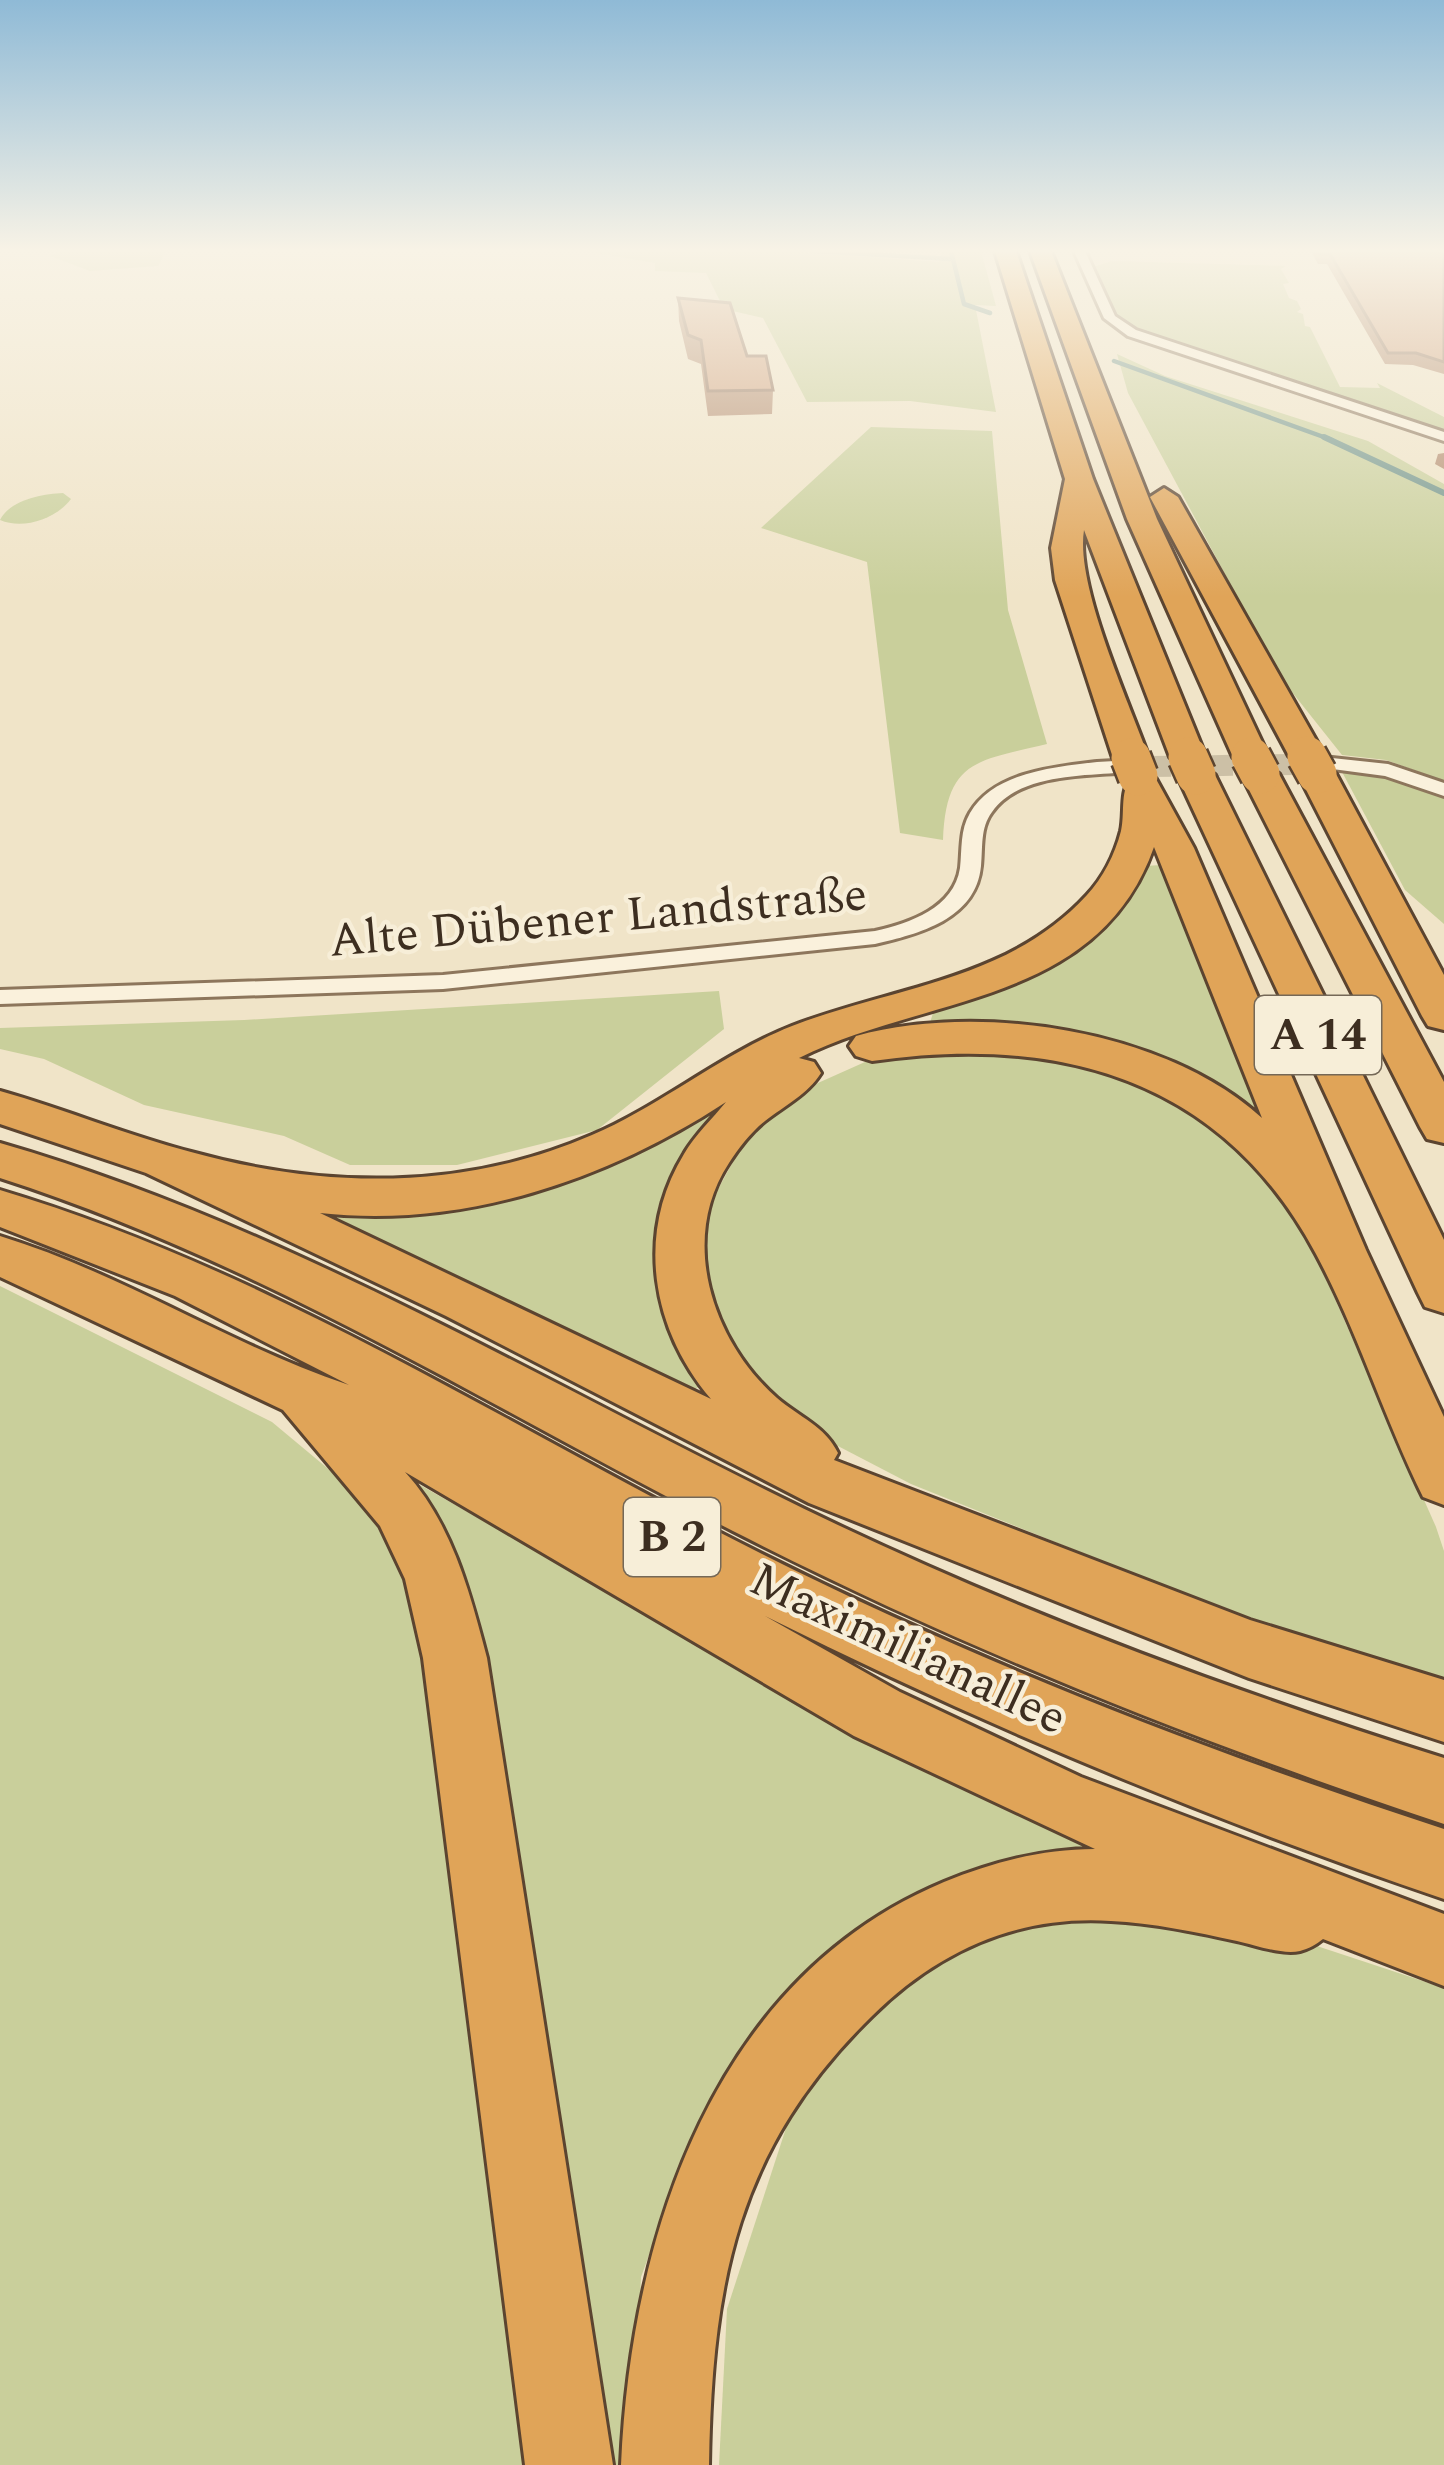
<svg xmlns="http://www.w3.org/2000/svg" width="1444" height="2465" font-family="Spectral,serif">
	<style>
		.green { fill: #c9cf9b }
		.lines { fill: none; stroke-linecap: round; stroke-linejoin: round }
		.stream-far1 { stroke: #6f938a; stroke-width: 4.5 }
		.stream { stroke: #6f938a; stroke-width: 6 }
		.street-tunnel { stroke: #ccc0a6; stroke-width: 21; stroke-dasharray: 21 10; stroke-linecap: butt }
		.street-casing { stroke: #8d765c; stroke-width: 6 }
		.highway-casing { stroke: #5b4430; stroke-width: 6 }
		.street { fill: #faf1dc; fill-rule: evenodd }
		.highway { fill: #e0a458; fill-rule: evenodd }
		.highway-bridge-casing { stroke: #5b4430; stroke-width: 44; stroke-linecap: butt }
		.highway-bridge { stroke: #e0a458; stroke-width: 39 }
		.wall { fill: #b2896c }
		.building { fill: #cf9f7d; stroke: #916f58; stroke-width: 3 }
		.labels { text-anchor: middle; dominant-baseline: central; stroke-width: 9; stroke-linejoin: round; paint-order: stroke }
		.shield { fill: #f7eed8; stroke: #756857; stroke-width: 3 }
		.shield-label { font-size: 45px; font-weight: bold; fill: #3d2e20 }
		.street-label { font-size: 48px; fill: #3d2e20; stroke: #f7eed8 }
	</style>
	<rect width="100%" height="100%" fill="#f0e4c8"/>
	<g class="green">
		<polygon points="61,251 166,251 158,266 90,271 50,256"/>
		<polygon points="584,251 783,251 939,262 942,251 981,251 996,306 975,305 996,412 910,401 807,402 763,318 724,309 706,273 655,271 655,263"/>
		<polygon points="1112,261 1286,266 1281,269 1289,283 1283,284 1289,298 1297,301 1301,309 1297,312 1303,314 1305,326 1310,327 1340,387 1380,388 1377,383 1444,417 1444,434 1138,331 1114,314 1093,267"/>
		<polygon points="1117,354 1165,376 1368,441 1444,484 1444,781 1386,760 1342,755 1280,677 1128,393"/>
		<path d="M871 427 992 431 1008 610 1047 744C978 761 946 759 943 840L900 833 867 562 761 528Z"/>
		<path d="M63 493 71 499C56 519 23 530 0 520 10 500 42 494 63 493Z"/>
		<polygon points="1341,770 1385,775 1444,797 1444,924 1405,890"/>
		<polygon points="1161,865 1270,1115 1266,1129 1226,1099 929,1026 933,1013 1060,961 1115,919 1145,866"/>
		<polygon points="719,991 724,1029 597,1130 457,1165 350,1165 284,1136 144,1105 44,1059 0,1049 0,1028 244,1020"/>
		<polygon points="978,1050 1074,1059 1176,1098 1231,1137 1274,1180 1304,1229 1436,1527 1444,1551 1444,1680 1294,1638 911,1484 836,1445 750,1381 709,1302 703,1217 744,1141 791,1095 865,1062"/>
		<path d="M707 1110 713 1117C699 1137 680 1157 669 1179 633 1252 670 1321 700 1386L689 1393 328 1214C398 1212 473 1214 540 1191 600 1171 653 1141 707 1110Z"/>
		<polygon points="0,1286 272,1422 368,1502 422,1608 533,2465 0,2465"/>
		<polygon points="420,1485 916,1765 1082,1832 1084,1861 779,2017 686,2155 641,2277 633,2465 599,2465 449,1546"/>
		<polygon points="1052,1908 1250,1924 1444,1988 1444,2465 719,2465 727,2309 803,2076 938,1952"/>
	</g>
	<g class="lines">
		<g class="stream-far1">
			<polyline points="812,251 952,259"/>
			<polyline points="951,251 964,304 990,313"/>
			<polyline points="1114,361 1332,440"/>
		</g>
		<polyline class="stream" points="1324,437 1444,493"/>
		<polyline class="street-tunnel" points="1119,767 1327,764"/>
		<g class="street-casing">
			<g id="street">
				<polygon points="1074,251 1085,251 1115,316 1136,330 1444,432 1444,441 1128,336 1104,318"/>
				<polygon points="1332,758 1388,764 1444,783 1444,796 1385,776 1325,768 1322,764"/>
				<path d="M1097 762 1115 761 1125 767 1115 773C1076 776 1017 776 992 812 980 828 983 847 981 866 976 919 919 934 875 944L443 989 0 1004V990L443 975 875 931C910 923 954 908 960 868 962 849 960 830 970 813 994 772 1055 767 1097 762Z"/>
			</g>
		</g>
		<g class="highway-casing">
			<g id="highway">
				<path d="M995 251H1016L1093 479 1206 757 1200 765 1215 775 1444 1240V1313L1425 1307 1418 1293 1177 775 1184 767 1170 757 1084 530C1075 585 1129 702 1149 758L1144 766H1118L1113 758 1055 580 1051 548 1065 479Z"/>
				<polygon points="1030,251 1051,251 1157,519 1269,757 1264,764 1279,774 1444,1082 1444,1143 1427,1139 1420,1127 1241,774 1246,767 1233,757 1127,519"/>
				<polygon points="1164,488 1178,497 1325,756 1320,764 1336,774 1444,975 1444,1030 1428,1026 1422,1016 1298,774 1304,766 1289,756 1150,497"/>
				<path d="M1143 776 1156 779 1194 848 1366 1250 1444 1417V1505L1423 1497C1384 1418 1358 1332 1316 1254 1222 1078 1059 1034 872 1061L856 1056 849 1046 856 1036C979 1002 1165 1029 1262 1118L1154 847C1098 1006 924 995 799 1058L814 1062 821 1073C808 1094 784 1106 765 1121 751 1132 738 1149 729 1163 678 1240 713 1342 777 1398 799 1417 825 1426 838 1453L834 1460 1250 1620 1444 1680V1742L1249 1678 809 1503 446 1316 146 1173 0 1124V1091C64 1109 126 1135 191 1152 324 1189 463 1191 592 1135 662 1105 721 1054 792 1026 895 986 1008 981 1087 895 1103 878 1115 854 1121 831 1125 814 1120 793 1130 779ZM726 1102C712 1119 695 1135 684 1154 635 1234 652 1330 711 1399L320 1213C463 1229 607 1180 726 1102Z"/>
				<path d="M0 1143C273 1222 515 1366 768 1491 986 1600 1212 1685 1444 1758V1824C1200 1743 962 1648 733 1531 490 1407 261 1262 0 1178Z"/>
				<path d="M0 1190C255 1266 479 1408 713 1529 948 1651 1193 1747 1444 1829V1899C1211 1820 985 1726 765 1616L900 1692 1081 1777 1444 1914V1986L1323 1939C1317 1944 1308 1949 1300 1951 1282 1955 1255 1945 1237 1941 1195 1932 1153 1923 1111 1921 1017 1915 938 1951 872 2016 737 2148 712 2282 709 2465H621C631 2235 714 1978 944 1882 993 1862 1042 1849 1095 1849L854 1736 405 1472C452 1523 470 1593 487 1658L613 2465H525L423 1658 405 1579 380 1526 283 1410 0 1277V1236C121 1273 230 1345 349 1385L175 1296 0 1227Z"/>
			</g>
		</g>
		<use href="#street" class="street"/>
		<use href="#highway" class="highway"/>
		<g class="highway-bridge-casing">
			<g id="highway-bridge">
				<polyline points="1307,756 1317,774"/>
				<polyline points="1188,757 1196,775"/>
				<polyline points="1251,757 1260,774"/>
				<polyline points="1131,758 1138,776"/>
			</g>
		</g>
		<use href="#highway-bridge" class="highway-bridge"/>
	</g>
	<g class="wall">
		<polygon points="1311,251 1444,251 1444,374 1413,365 1385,364 1327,264 1318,264"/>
		<polygon points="678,298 747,356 773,390 772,414 708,416 701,364 688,359 679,321"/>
		<polygon points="1444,453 1444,469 1435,464 1438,454"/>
	</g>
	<g class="building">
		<polygon points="1319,251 1444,251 1444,362 1416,353 1388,353 1330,254 1320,254"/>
		<polygon points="678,298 730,303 747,356 766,356 773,390 708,391 701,340 688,335"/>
	</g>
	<linearGradient id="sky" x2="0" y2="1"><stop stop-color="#8fbad6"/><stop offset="0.42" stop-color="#f8f3e6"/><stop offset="1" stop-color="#f8f3e6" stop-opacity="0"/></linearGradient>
	<rect width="1444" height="597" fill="url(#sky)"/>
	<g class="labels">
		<g class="shield">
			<rect x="1255" y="996" width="126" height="78" rx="9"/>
			<rect x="624" y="1498" width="96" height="78" rx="9"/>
		</g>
		<g class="shield-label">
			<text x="1318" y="1035">A 14</text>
			<text x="672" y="1537">B 2</text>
		</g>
		<g class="street-label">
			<text transform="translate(598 918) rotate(-5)">Alte Dübener Landstraße</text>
			<text transform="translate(908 1649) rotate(25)">Maximilianallee</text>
		</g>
	</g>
</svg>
